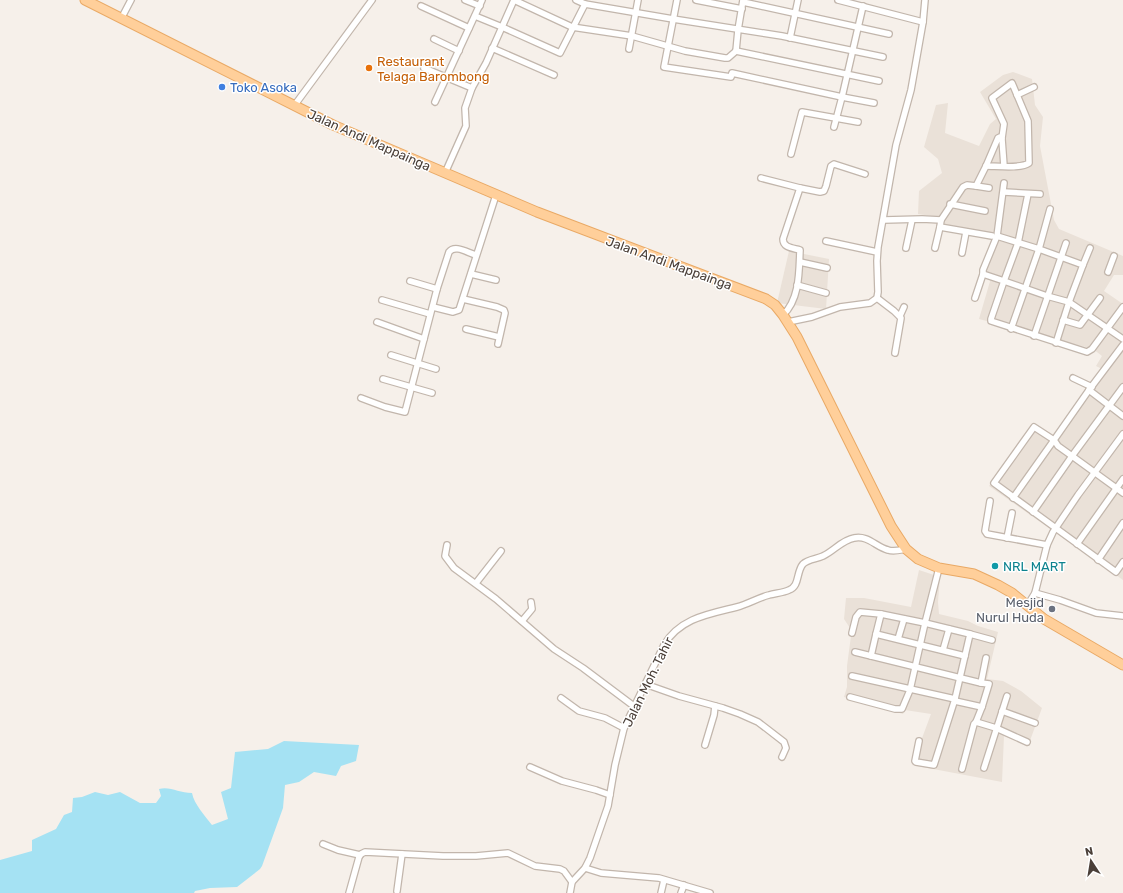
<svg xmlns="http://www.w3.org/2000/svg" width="1123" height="893" font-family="Rubik,sans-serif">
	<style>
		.residential { fill: #eae1d8 }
		.water { fill: #a5e2f3 }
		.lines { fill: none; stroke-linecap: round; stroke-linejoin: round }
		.minor-casing { stroke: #c2b6ac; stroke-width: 8 }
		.primary-casing { stroke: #e9a965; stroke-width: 11 }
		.minor { stroke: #fff; stroke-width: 5.5 }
		.primary { stroke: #ffcf9a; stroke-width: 9 }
		.food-dot { fill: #e8710a; stroke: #fff; stroke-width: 1.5 }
		.shop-dot { fill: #3f7fe0; stroke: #fff; stroke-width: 1.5 }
		.culture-dot { fill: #0f9aa8; stroke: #fff; stroke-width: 1.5 }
		.worship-dot { fill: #6b7280; stroke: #fff; stroke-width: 1.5 }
		.labels { text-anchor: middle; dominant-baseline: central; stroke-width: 3; stroke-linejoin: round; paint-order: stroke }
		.food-label { font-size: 13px; fill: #c56008; stroke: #fff; text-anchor: start }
		.shop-label { font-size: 13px; fill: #366cbe; stroke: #fff; text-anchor: start }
		.street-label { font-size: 13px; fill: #4a3f38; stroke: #fff }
		.culture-label { font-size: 13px; fill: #0d838f; stroke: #fff; text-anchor: start }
		.worship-label { font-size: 13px; fill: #5b616d; stroke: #fff; text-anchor: end }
	</style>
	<rect width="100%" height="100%" fill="#f6f0ea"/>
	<g class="residential">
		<polygon points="1013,72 1032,79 1035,105 1043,117 1040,146 1054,220 1059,229 1123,256 1123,275 1114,275 1104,291 1123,304 1123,580 989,486 1035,425 1052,436 1102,369 1096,366 1102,356 1093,349 979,319 991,278 983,275 994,241 939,226 938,217 918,214 919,191 942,173 938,159 924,147 936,105 948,103 945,133 979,146 990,124 996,119 980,92 1003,75"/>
		<polygon points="789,251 829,259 826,309 777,303"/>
		<polygon points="919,570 940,577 938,602 939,614 968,621 978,626 998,632 987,679 1003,681 1021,691 1042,708 1028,746 1004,736 1002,782 912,765 931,714 905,710 903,714 844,697 847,687 847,666 851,636 850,628 844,619 846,598 864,598 911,607"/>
	</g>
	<path class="water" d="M284 741 359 745 356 761 341 766 336 776 314 772 299 782 285 785 283 808 262 866 260 869 237 887 210 888 195 891 194 893H0V860L32 851V840L56 829 64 815 72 812 73 798 82 797 95 792 108 795 120 792 140 803H156L161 796 159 789C170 786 179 793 192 793 194 804 205 816 212 825L228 819 221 792 231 788 235 752 268 749Z"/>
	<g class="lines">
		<g class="minor-casing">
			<g id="minor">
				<polyline points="465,0 480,6"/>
				<polyline points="514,0 572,27 632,36 685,51 725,58 728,58 736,51"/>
				<polyline points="576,0 585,4"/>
				<polyline points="677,0 664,67 731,77 732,73 842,97 863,6"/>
				<polyline points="696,0 742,9"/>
				<polyline points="838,0 923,22"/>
				<polyline points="743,2 889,34"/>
				<polyline points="421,6 469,28"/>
				<polyline points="475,16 502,27 560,53 585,4 673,19 782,36 883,57"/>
				<polyline points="121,19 131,0"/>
				<polyline points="790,38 798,0"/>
				<polyline points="434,39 459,51"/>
				<polyline points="492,48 554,75"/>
				<polyline points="629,49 638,0"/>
				<polyline points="736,51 879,81"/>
				<polyline points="736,51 738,30 743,0"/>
				<polyline points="424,68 472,88"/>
				<polyline points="1017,95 1034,87"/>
				<polyline points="435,102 482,0"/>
				<polyline points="294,106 372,0"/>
				<polyline points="834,127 842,97 874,103"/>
				<polyline points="791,154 802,112 858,122"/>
				<path d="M986 166C996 166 1021 169 1029 163L1028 121 1012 83 992 98 1004 124 1002 138"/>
				<polyline points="445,173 466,126 465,108 472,88 486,63 514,0"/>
				<polyline points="761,178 800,188"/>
				<polyline points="1004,183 997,236 983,270 983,274 1004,281 991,319 991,321 1087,352 1092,349 1123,307"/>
				<polyline points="976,186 989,188"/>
				<polyline points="1004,192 1040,194"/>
				<polyline points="1028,194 1018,243 1004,281 1047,296 1069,302 1123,339"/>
				<polyline points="950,204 985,211"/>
				<polyline points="884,220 922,219 941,220 963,187 967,185 976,186 986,166 998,138 1000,137 1002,139 1004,166"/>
				<polyline points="941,220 940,227 992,236"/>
				<polyline points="997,236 1039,249 1083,265 1069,302 1056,343"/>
				<polyline points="826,241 877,252"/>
				<polyline points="906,248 912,220"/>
				<polyline points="935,248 940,227"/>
				<polyline points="962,253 966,232"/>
				<polyline points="800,262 827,268"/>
				<polyline points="1083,265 1090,248"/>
				<polyline points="1108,272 1114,256"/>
				<polyline points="471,274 496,280"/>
				<polyline points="410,281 437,289"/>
				<polyline points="797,285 826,293"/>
				<polyline points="877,298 894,311 901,318 895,353"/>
				<polyline points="975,298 983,274"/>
				<polyline points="463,299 497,307 504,310 505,313 498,344"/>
				<polyline points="382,300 430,314"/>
				<polyline points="433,307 453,312 459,310 496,195"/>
				<path d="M783 315C800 299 799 271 800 250 793 248 783 248 783 239L800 188 820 192 824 191 826 186 831 166 834 164 865 174"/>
				<polyline points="900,316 904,307"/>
				<polyline points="1063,320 1080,325 1100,298"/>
				<polyline points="377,322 424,339"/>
				<polyline points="788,322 812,317 840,307 870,303 877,298 878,292 877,261 878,247 896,145 911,90 923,22 925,0"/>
				<polyline points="466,329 499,337"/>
				<polyline points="1011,329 1039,249 1050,209"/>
				<polyline points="1034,336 1066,243"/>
				<polyline points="1123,345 1089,390 1123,416"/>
				<polyline points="391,355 436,369"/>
				<polyline points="1073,378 1092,387"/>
				<polyline points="383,379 432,393"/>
				<polyline points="1123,387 1072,456 1123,493"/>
				<path d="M361 398 385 407 405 412 437 289 449 252C455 244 468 253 476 255"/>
				<polyline points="1013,498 1054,440 1034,427 994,483 1116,572 1123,562"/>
				<polyline points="990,501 985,531 987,534 1047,545"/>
				<polyline points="1033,512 1072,456 1058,446 1054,440 1089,390"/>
				<polyline points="1007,538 1012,513"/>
				<polyline points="1077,544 1123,479"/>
				<polyline points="447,545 445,556 454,568 496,599 554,649 583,668 635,707"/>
				<polyline points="1098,560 1123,523"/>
				<polyline points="476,583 501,551"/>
				<polyline points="1035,593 1060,600 1096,613 1123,616"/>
				<polyline points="1027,606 1035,593 1047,545 1053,532 1078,495 1123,434"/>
				<polyline points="881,614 876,634 965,656"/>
				<polyline points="522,621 532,609 531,602"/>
				<polyline points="970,634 992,640"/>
				<polyline points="898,639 904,619"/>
				<polyline points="943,650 949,629"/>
				<polyline points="855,652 981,683 986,658"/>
				<polyline points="871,656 876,634"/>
				<polyline points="852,676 955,699 970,634 925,623 939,568"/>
				<polyline points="645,684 679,696 723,708 740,714 758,722 784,742 786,748 782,757"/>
				<polyline points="850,697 895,709 902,709 910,690 925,623 881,614 860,612 856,617 852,633"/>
				<polyline points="561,698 579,711 605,718 624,728"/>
				<polyline points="955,701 982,707 989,684 981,683"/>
				<polyline points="1002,711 1035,723"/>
				<polyline points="976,722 996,728 1027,742"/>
				<polyline points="919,741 915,761 916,762 934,765 955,699"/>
				<polyline points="705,745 714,715 715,706"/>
				<polyline points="530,767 562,781 596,790 610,795"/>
				<polyline points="984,768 1007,696"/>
				<polyline points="962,769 974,724 976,722 982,707"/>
				<polyline points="323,844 338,850 360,855"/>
				<polyline points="585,868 601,873 659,878 710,893"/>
				<polyline points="397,891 402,854"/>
				<polyline points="349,893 359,857 361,854 365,852 443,856 476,856 508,853 535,866 560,869 564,871 572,882"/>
				<path d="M570 893 572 882 585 868 590 858 608 806 615 765 624 728 664 645C680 618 709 614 737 607 748 604 758 598 769 595 775 593 783 593 789 590 800 586 796 572 803 564 808 559 817 559 823 556 834 551 842 540 854 538 868 535 876 547 888 550 894 552 900 550 906 549"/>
				<polyline points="661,893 664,880"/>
				<polyline points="681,893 684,885"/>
			</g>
		</g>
		<g class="primary-casing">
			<polyline id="primary" points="85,0 333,125 537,212 766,299 775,305 783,315 797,337 891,526 906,549 918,559 939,568 974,574 998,585 1012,593 1044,619 1123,665"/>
		</g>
		<use href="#minor" class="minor"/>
		<use href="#primary" class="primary"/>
	</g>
	<circle class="food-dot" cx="369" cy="68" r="4"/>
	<circle class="shop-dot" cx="222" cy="87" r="4"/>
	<circle class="culture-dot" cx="995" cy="566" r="4"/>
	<circle class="worship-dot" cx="1052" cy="609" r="4"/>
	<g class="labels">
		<g class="food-label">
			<text x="377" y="61">Restaurant<tspan x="377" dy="15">Telaga Barombong</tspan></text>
		</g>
		<g class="shop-label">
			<text x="230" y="87">Toko Asoka</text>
		</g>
		<g class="street-label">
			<text transform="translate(369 140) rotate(24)">Jalan Andi Mappainga</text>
			<text transform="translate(669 263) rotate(20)">Jalan Andi Mappainga</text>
			<text transform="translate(648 682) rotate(-64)">Jalan Moh. Tahir</text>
		</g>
		<g class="culture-label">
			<text x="1003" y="566">NRL MART</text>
		</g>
		<g class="worship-label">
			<text x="1044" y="602">Mesjid<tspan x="1044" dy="15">Nurul Huda</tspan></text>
		</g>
	</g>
	<g transform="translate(1091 861) rotate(348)" stroke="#ffffff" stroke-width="3" paint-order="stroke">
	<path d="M0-3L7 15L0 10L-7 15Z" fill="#4a3f38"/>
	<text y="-6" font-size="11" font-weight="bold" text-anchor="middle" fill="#4a3f38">N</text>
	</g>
</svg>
